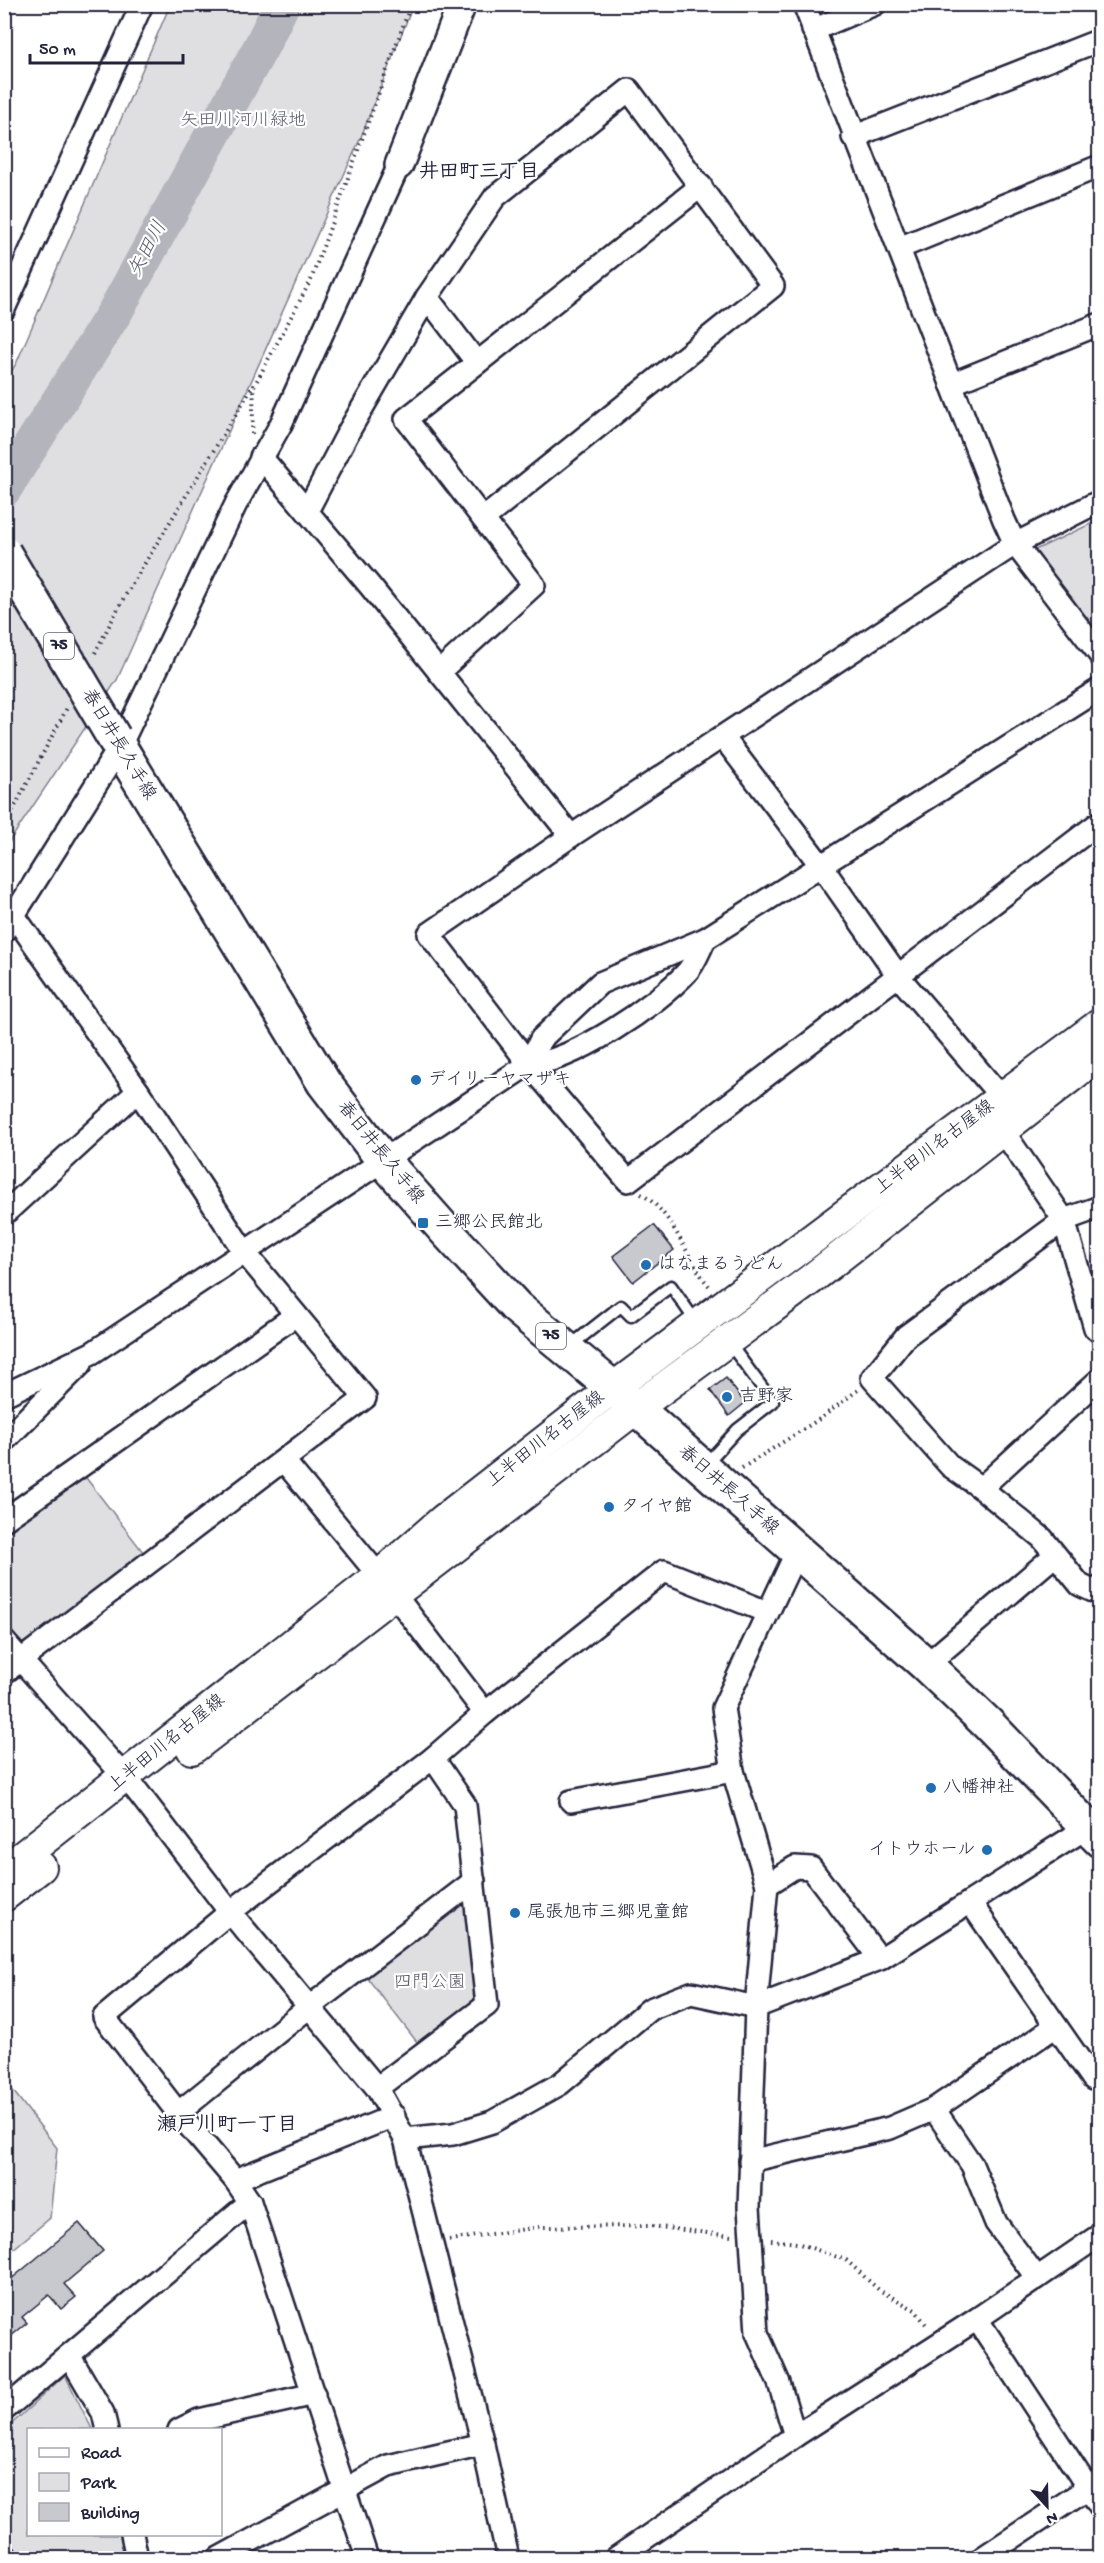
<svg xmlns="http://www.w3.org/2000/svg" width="1104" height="2563" font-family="'Gochi Hand','Klee One',sans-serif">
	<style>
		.green { fill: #dfdfe2; stroke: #80808e; stroke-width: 1.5 }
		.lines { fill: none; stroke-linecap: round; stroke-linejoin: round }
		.river { stroke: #b4b4bc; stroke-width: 36 }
		.building { fill: #c8c8cf; stroke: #22223b; stroke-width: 1.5 }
		.service-casing { stroke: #22223b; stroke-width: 15 }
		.minor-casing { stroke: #22223b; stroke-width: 26 }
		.tertiary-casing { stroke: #22223b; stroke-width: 32 }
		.secondary-casing { stroke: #22223b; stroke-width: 34 }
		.primary-casing { stroke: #22223b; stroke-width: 38 }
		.path { stroke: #22223b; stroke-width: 4; stroke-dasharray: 1.5 4.5; stroke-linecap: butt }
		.service { stroke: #fff; stroke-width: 10 }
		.minor { stroke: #fff; stroke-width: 21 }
		.tertiary { stroke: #fff; stroke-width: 27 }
		.secondary { stroke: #fff; stroke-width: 30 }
		.primary { stroke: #fff; stroke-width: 33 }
		.primary-bridge-casing { stroke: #22223b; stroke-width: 38; stroke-linecap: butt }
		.primary-bridge { stroke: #fff; stroke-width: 33 }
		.poi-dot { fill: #1f6fb2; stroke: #fff; stroke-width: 2 }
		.labels { text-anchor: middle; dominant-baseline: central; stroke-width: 4.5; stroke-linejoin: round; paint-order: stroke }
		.shield { fill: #fff; stroke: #646476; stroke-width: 1.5 }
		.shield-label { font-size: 16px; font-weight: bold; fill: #22223b }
		.park-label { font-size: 18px; fill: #5b5b6d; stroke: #fff }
		.street-label { font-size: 18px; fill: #22223b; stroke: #fff }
		.poi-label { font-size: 18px; fill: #22223b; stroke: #fff; text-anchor: start }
		.neighbourhood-label { font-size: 20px; font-weight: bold; fill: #22223b; stroke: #fff }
		.water-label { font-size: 20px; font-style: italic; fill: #5c5c6f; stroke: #fff }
	</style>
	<rect width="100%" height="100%" fill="#fff"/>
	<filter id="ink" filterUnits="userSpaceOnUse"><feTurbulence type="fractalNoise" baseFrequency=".0167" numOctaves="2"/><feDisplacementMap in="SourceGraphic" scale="12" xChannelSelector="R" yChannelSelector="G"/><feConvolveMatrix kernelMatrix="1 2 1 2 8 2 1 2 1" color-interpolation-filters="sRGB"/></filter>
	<g filter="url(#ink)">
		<g class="green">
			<polygon points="170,5 413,5 361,137 117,680 5,848 5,381 16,364"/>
			<polygon points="1099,520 1099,639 1035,550"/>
			<polygon points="83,1474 147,1557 22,1649 5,1627 4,1530"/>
			<polygon points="468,1895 481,2003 420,2046 365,1975"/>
			<polygon points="4,2079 57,2148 50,2218 5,2256"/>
			<polygon points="65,2375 92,2429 28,2430 28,2534 122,2535 127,2558 17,2558 5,2538 5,2430"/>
		</g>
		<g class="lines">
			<polyline class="river" points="4,489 116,310 262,45 282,4"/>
		</g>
		<g class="building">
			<polygon points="654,1225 674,1250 633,1282 613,1256"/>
			<polygon points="726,1378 745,1403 729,1416 710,1390"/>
			<polygon points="79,2223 103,2251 64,2284 76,2297 61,2309 49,2295 22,2317 27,2323 4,2342 4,2285"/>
		</g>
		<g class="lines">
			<g class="service-casing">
				<g id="service">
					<polyline points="570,1346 621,1306 631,1316 671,1286 696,1322"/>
					<polyline points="705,1465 737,1430 773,1402 729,1343"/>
				</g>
			</g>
			<g class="minor-casing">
				<g id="minor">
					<polyline points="804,4 1004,520 1015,544 1100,655"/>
					<polyline points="813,30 875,4"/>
					<polyline points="853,137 1100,40"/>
					<polyline points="899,248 1100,166"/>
					<polyline points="4,309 142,4"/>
					<polyline points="477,363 427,297 495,197 629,90 773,286 483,519"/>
					<polyline points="951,384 1100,324"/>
					<polyline points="261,457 370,586 571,836"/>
					<polyline points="1100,501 1015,544 571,836 429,934 529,1064 628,1181 1100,822"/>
					<polyline points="307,511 350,429 427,297"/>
					<polyline points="439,672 534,585 406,419 701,186"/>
					<polyline points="723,737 822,867 899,977 1002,1098"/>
					<polyline points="4,931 119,748 236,504 281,424 399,165"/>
					<path d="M529 1064C572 1063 658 1004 687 972 695 963 700 949 705 939"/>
					<polyline points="1001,1128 1064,1220 1095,1328 1100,1332"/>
					<polyline points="1100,1207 1064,1220 906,1336 872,1378 950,1466 981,1488 1042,1538 1080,1585 1093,1591 1100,1587"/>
					<polyline points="4,1214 138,1091"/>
					<polyline points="4,1395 92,1353 529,1064 541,1039 600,983 705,939 1100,689"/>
					<polyline points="4,1441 81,1364"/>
					<polyline points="284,1461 394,1594 485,1713"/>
					<polyline points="981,1488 1100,1379"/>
					<polyline points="4,1520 296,1315"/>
					<polyline points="4,1641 137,1791 230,1912 377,2088 405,2139 483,2444 508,2558"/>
					<polyline points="926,1665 1054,1556"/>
					<polyline points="4,1673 365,1398 245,1253 138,1091 15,917"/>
					<polyline points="571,1801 733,1771"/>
					<polyline points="767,1885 795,1867 811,1868 880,1959"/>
					<polyline points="970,1902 1093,2079 1100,2074"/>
					<polyline points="377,2088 487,2005 465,1805 433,1758"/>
					<polyline points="934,2109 972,2165 996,2223 1037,2278"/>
					<polyline points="178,2113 308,2008 474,1881"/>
					<polyline points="405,2139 453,2134 492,2122 560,2084 650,2009 691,1993 756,2007 880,1959 1096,1822"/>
					<polyline points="750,2161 890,2128 934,2109 1056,2026"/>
					<polyline points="235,2180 394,2116"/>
					<polyline points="977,2319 1100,2506"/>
					<polyline points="69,2355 103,2413 107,2430"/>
					<polyline points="4,2410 250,2202"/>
					<polyline points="179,2430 199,2420 314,2394"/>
					<polyline points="795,2436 779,2383 757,2333 749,2207 756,2007 767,1885 733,1771 723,1708 797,1551"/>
					<polyline points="132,2534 137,2558"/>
					<polyline points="4,2554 7,2558"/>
					<polyline points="219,2558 388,2466 483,2444"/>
					<polyline points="367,2558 250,2202 235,2180 178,2113 104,2017 230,1912 433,1758 485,1713 664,1571 767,1612"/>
					<polyline points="616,2558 795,2436 977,2319 1100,2235"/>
					<polyline points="982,2558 1100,2480"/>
				</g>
			</g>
			<g class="tertiary-casing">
				<polyline id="tertiary" points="399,165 462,4"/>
			</g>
			<g class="secondary-casing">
				<g id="secondary">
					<polyline points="192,1749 635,1409 810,1280 1100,1054"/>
					<polyline points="4,1871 379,1576 443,1520 613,1388 1100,1024"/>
					<polyline points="4,1896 41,1867"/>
				</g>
			</g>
			<g class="primary-casing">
				<polyline id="primary" points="114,738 324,1083 383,1160 445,1230 516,1307 613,1388 926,1665 987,1723 1100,1840"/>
			</g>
			<g class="path">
				<polyline points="252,434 254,386 311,280 411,4"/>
				<polyline points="95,653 123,599 253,386"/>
				<polyline points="4,827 67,708"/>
				<path d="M641 1194C674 1212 686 1259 709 1286"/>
				<polyline points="742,1468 821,1418 858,1390"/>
				<polyline points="449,2240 540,2227 652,2226 731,2236"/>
				<polyline points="771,2240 797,2243 846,2260 879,2290 915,2310 928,2327"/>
			</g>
			<use href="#service" class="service"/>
			<use href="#minor" class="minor"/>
			<use href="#tertiary" class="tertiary"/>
			<use href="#secondary" class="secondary"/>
			<use href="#primary" class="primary"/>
			<g class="primary-bridge-casing">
				<polyline id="primary-bridge" points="4,553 114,738"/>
			</g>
			<use href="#primary-bridge" class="primary-bridge"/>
		</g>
	</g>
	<g class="poi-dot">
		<circle cx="416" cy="1080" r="6"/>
		<rect x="417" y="1217" width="12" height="12" rx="3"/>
		<circle cx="646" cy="1265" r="6"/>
		<circle cx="727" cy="1397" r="6"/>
		<circle cx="609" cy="1507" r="6"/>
		<circle cx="931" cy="1788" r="6"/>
		<circle cx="987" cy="1850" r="6"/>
		<circle cx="515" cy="1913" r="6"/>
	</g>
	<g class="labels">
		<g class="shield">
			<rect x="44" y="633" width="30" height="26" rx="4.5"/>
			<rect x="536" y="1323" width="30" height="26" rx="4.5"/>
		</g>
		<g class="shield-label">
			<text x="59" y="646">75</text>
			<text x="551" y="1336">75</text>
		</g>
		<g class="park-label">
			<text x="243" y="121">矢田川河川緑地</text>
			<text x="430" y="1983">四門公園</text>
		</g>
		<g class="street-label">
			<text transform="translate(118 745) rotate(59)">春日井長久手線</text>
			<text transform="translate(935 1148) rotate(-37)">上半田川名古屋線</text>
			<text transform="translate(380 1153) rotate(51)">春日井長久手線</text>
			<text transform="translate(546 1440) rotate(-38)">上半田川名古屋線</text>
			<text transform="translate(728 1491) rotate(41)">春日井長久手線</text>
			<text transform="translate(167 1744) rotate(-39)">上半田川名古屋線</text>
		</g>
		<g class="poi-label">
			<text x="428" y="1080">デイリーヤマザキ</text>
			<text x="435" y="1223">三郷公民館北</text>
			<text x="658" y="1265">はなまるうどん</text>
			<text x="739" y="1397">吉野家</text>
			<text x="621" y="1507">タイヤ館</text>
			<text x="943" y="1788">八幡神社</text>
			<text x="975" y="1850" text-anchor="end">イトウホール</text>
			<text x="527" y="1913">尾張旭市三郷児童館</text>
		</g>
		<g class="neighbourhood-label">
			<text x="479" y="173">井田町三丁目</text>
			<text x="227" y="2126">瀬戸川町一丁目</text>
		</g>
		<g class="water-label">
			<text transform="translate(149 250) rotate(-62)">矢田川</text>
		</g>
	</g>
	<rect width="1104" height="2563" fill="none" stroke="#fff" stroke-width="24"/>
	<rect x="12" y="12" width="1080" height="2539" fill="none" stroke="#22223b" stroke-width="2" filter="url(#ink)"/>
	<rect x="27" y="2428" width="195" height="108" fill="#ffffff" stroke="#a7a7b1" stroke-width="1.5"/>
	<rect x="39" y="2448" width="30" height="9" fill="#ffffff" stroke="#a7a7b1" stroke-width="1.5"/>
	<text x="81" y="2458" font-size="18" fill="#22223b">Road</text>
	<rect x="39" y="2473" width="30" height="18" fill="#dfdfe2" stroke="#a7a7b1" stroke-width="1.5"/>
	<text x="81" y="2488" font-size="18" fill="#22223b">Park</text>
	<rect x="39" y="2503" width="30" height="18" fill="#c8c8cf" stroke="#a7a7b1" stroke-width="1.5"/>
	<text x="81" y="2518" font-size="18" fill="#22223b">Building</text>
	<g transform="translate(1047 2506) rotate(158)" stroke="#ffffff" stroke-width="4.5" paint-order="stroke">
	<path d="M0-4.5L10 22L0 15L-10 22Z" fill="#22223b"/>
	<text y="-9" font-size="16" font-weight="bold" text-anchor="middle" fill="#22223b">N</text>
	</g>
	<path d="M30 54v9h153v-9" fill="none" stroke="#22223b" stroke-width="3"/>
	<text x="39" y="54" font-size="18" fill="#22223b" stroke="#ffffff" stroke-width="4.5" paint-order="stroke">50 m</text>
</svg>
